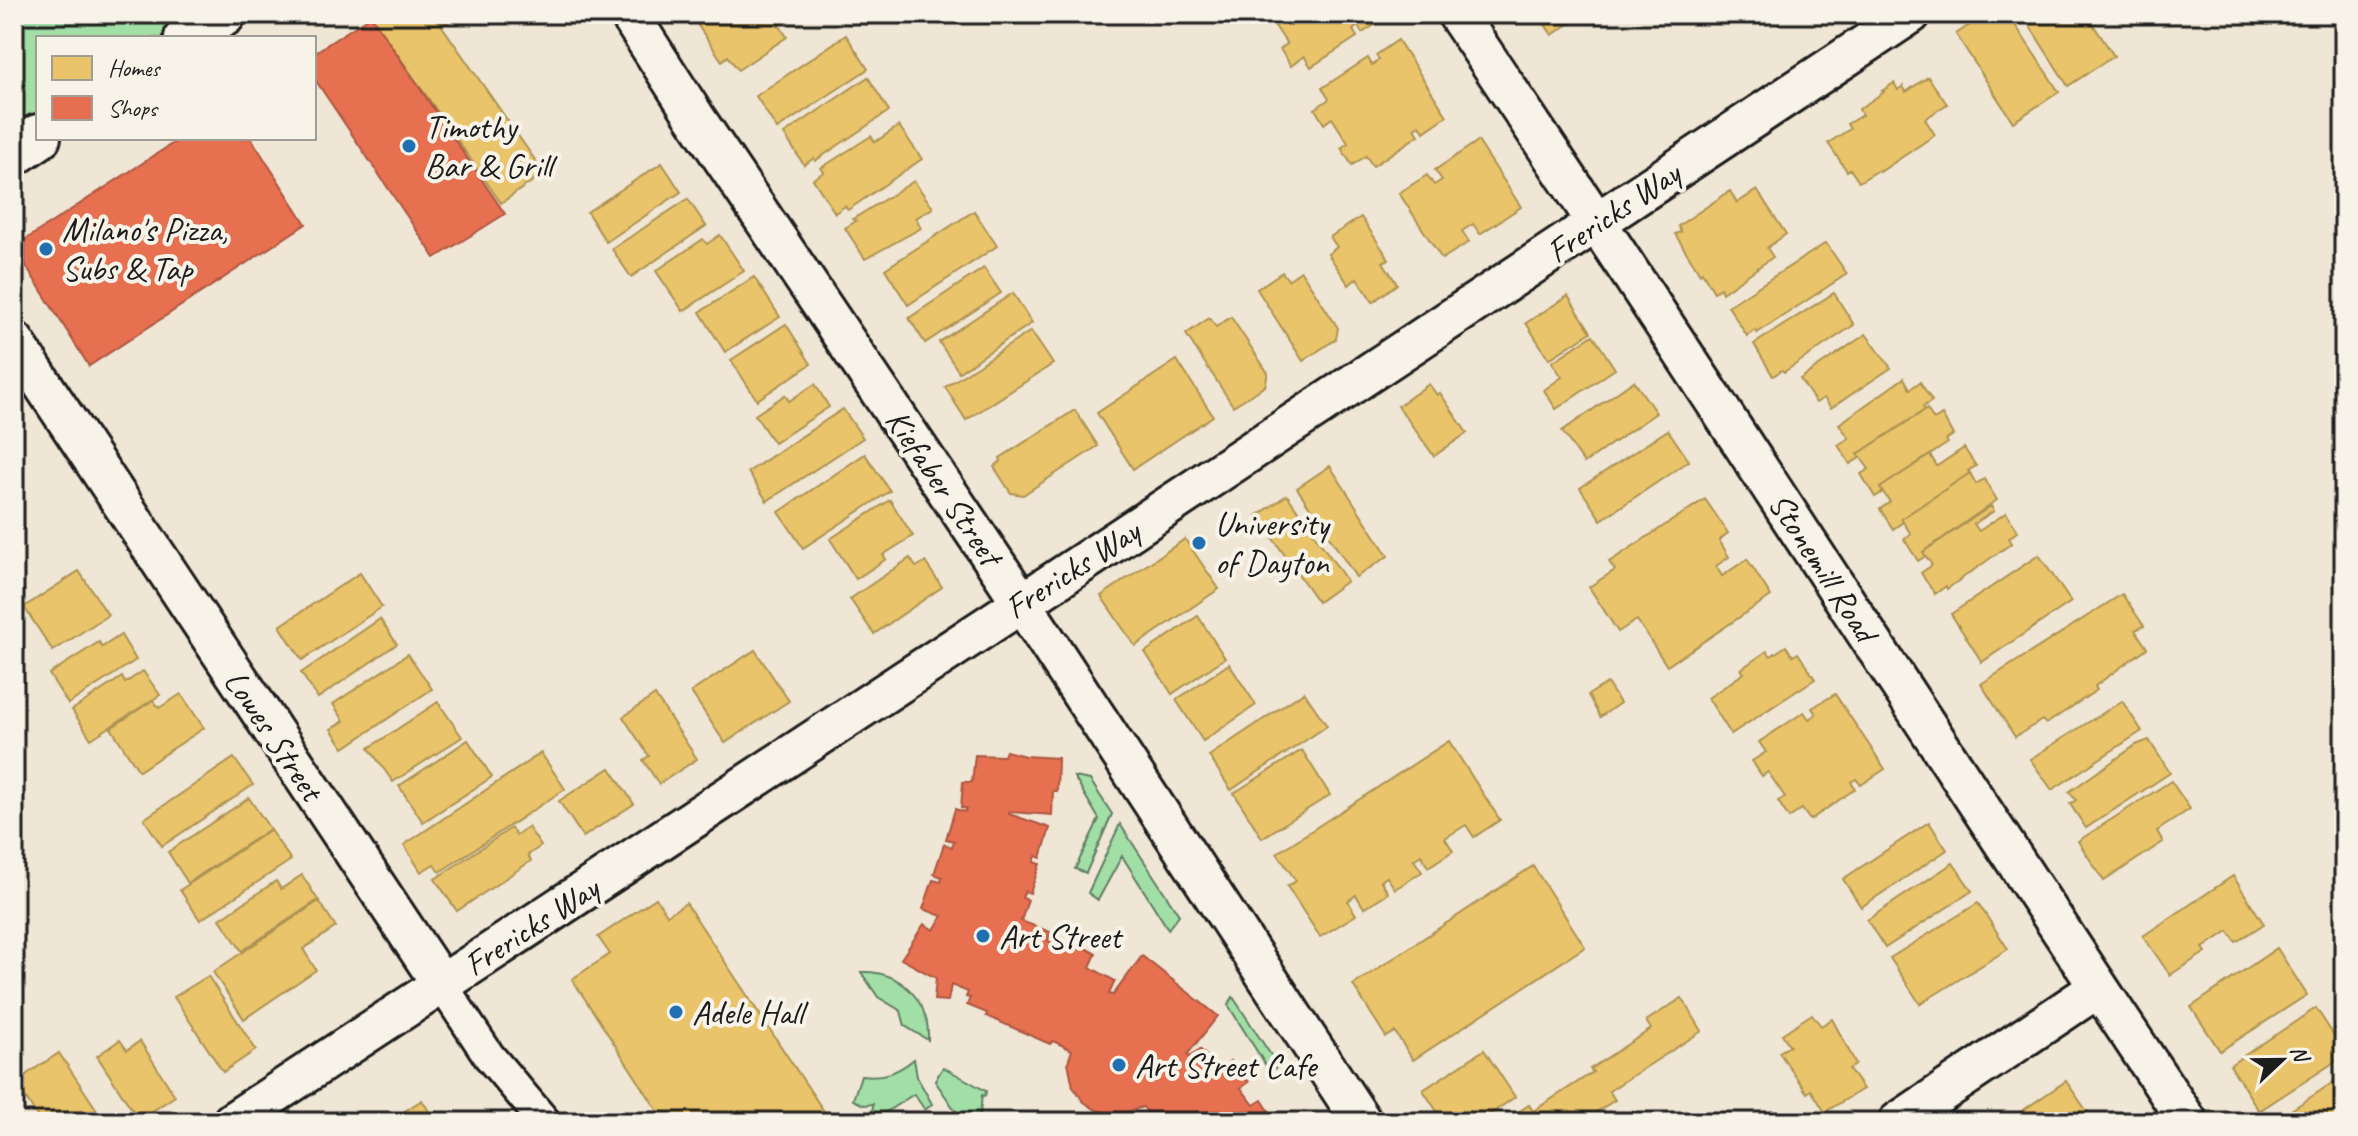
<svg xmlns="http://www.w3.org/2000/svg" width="2358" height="1136" font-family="Caveat,sans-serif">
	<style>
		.green { fill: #a2dfa7; stroke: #5f7e62; stroke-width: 2 }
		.homes { fill: #e9c46a; stroke: #ac9253; stroke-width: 2 }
		.shops { fill: #e76f51; stroke: #aa5641; stroke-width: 2 }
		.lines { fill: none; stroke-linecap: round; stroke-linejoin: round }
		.pedestrian-casing { stroke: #1c1c1c; stroke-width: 36 }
		.minor-casing { stroke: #1c1c1c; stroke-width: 44 }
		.tertiary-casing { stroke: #1c1c1c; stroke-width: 50 }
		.pedestrian { stroke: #f7f3e8; stroke-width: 30 }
		.minor { stroke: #f7f3e8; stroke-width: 38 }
		.tertiary { stroke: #f7f3e8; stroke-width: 44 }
		.poi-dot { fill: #1f6fb2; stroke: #f7f3e8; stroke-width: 3 }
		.labels { text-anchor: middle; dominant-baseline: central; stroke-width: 8; stroke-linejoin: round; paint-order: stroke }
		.poi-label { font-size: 34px; fill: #1c1c1c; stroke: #f7f3e8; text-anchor: start }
		.street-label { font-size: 34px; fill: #1c1c1c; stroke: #f7f3e8 }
	</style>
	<rect width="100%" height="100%" fill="#f0e6d5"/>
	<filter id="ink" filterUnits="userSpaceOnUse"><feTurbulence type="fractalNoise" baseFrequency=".0125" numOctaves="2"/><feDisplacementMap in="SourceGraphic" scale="16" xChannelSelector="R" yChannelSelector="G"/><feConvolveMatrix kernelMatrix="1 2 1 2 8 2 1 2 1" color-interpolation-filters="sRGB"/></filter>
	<g filter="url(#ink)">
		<g class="green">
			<polygon points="14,14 223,14 187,38 38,38 38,137 14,153"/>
			<polygon points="1074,777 1090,780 1112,814 1086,873 1075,869 1099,819"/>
			<polygon points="1120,824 1179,915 1168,929 1122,856 1098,900 1088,893"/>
			<path d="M861 972C901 970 930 1001 928 1040L905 1026 901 1011 878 997Z"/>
			<polygon points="1233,997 1278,1066 1270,1072 1228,1005"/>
			<path d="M914 1059 917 1077 932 1104 925 1110 914 1094 872 1121 873 1104 864 1105 853 1100 861 1075C883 1078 897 1073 914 1059Z"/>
			<polygon points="943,1067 986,1091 985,1096 982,1095 979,1122 963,1122 935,1081"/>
		</g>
		<g class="homes">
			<polygon points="374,14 459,14 442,26 544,173 501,203 371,16"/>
			<polygon points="706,14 772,14 787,37 738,70 728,56 722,61 695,21"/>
			<polygon points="1257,14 1385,14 1387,17 1362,33 1358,26 1353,30 1357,37 1311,67 1304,56 1291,66 1280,49 1287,44 1271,20 1264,24"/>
			<polygon points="1538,14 1584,14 1552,35"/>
			<polygon points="1986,14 2008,14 2059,92 2013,122 1956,34"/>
			<polygon points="2022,14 2086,14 2114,56 2068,86"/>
			<polygon points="846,35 868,69 777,129 756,96"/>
			<polygon points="1398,40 1447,116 1424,132 1420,125 1414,128 1419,135 1373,166 1366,156 1352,165 1341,148 1348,143 1332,118 1324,124 1315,109 1329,99 1322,88 1368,58 1372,65 1379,60 1376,55"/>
			<polygon points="868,77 889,111 815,161 814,158 804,165 784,134"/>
			<polygon points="1928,77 1947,104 1925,119 1935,135 1880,172 1879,170 1859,182 1850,169 1847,171 1828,143 1850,129 1847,124 1862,115 1859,109 1884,92 1882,91 1894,83 1898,90 1903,86 1906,92"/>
			<polygon points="899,126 922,159 848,210 845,206 835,213 813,179 824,172 821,168 871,136 875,142"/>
			<polygon points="1478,141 1521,207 1480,234 1473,224 1462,231 1469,242 1442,259 1399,193 1427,175 1434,185 1442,180 1435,170"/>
			<polygon points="662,163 681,192 606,242 587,212"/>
			<polygon points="914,181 933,208 916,218 921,228 865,259 845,228 856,221 853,219"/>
			<polygon points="1757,190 1786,234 1767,248 1773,257 1722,293 1720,288 1714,292 1702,272 1700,274 1675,234 1681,232 1678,226 1730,191 1737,203"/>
			<polygon points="688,199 706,226 631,277 612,249"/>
			<polygon points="974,211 997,246 908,305 885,269"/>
			<polygon points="1361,217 1389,259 1383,262 1397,284 1373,302 1357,278 1349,285 1328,254 1337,247 1330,237"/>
			<polygon points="720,235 744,271 683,311 656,271 703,239 707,244"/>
			<polygon points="1826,243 1847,274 1757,333 1755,330 1747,336 1728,306"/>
			<polygon points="984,268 1001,293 925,343 909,318"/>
			<polygon points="1301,271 1338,328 1336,339 1303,361 1257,289 1282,272 1288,280"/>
			<polygon points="754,277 780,317 725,352 700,312"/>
			<polygon points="1013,293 1032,323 959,372 939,342"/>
			<polygon points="1834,293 1854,325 1784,372 1782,370 1773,376 1754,344"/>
			<polygon points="1568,296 1591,332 1549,359 1526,323"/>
			<polygon points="1231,317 1268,373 1265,386 1233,406 1186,334 1209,318 1216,327"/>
			<polygon points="786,324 811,364 757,400 731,360"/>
			<polygon points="1031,331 1053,364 966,420 945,387"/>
			<polygon points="1866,334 1891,368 1831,408 1824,398 1816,403 1800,379"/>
			<polygon points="1593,335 1615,369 1556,409 1544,390 1562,377 1552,362"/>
			<polygon points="1177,360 1213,416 1133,469 1097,413"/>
			<polygon points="1904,378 1910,389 1920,382 1932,401 1923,407 1925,410 1858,454 1861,457 1850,464 1838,445 1849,438 1839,424"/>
			<polygon points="1634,381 1656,413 1584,463 1562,431"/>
			<polygon points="815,384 829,407 774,443 755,415 785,395 789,401"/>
			<polygon points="1429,384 1437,395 1440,393 1467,433 1434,456 1398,406"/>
			<polygon points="843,409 863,438 767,501 748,472"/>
			<polygon points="1927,409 1934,420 1942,415 1953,435 1946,440 1948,443 1880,488 1883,492 1875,497 1861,474 1869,469 1858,454"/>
			<polygon points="1075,410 1098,446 1023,495 1011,493 994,467 1001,461 1000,458"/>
			<polygon points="1668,430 1689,461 1601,520 1580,488"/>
			<polygon points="1964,448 1976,466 1968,471 1970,473 1901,519 1903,522 1893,529 1880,509 1890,502 1880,488 1930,455 1937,466"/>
			<polygon points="865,454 890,491 803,548 779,512"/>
			<polygon points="1330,466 1388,556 1356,577 1297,488"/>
			<polygon points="1970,473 1976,484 1984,479 1997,500 1923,552 1926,556 1918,561 1904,539 1911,534 1901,519"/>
			<polygon points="1287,495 1347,581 1318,602 1257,516"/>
			<polygon points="1705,499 1728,533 1719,540 1729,557 1716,566 1722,576 1747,559 1771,596 1667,666 1637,620 1618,632 1589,587 1615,570 1609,562"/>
			<polygon points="890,500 913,536 883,555 886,559 856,579 830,539"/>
			<polygon points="1991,506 1994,511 1974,524 1979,531 2006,513 2018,531 2009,538 2012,543 1947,589 1946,586 1935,594 1921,573 1932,565 1923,552"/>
			<polygon points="1185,539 1219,589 1135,646 1101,596"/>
			<polygon points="2039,555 2071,602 1982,662 1951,614"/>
			<polygon points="910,558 916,567 925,562 942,587 874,634 850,599"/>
			<polygon points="79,571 108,615 53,651 24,607"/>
			<polygon points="360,573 382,607 302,660 280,626"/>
			<polygon points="2122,594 2144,626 2135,630 2147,648 2095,686 2097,690 2046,724 2042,720 2015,737 1981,684"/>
			<polygon points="1198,616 1225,658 1172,694 1145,652"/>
			<polygon points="380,619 397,644 318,698 301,673"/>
			<polygon points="121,635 136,660 68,704 49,674 99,642 102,647"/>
			<polygon points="1786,646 1793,656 1798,653 1815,679 1731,734 1708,698 1744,673 1741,669 1767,651 1771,656"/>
			<polygon points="755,650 789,701 725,743 691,692"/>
			<polygon points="408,654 432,689 344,748 331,729 344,721 333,704"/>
			<polygon points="1229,664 1256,705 1203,741 1176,700"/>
			<polygon points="143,671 160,695 91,739 72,710 122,677 125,683"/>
			<polygon points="1607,683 1620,703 1600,717 1588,695"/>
			<polygon points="1304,692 1327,726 1231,790 1209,756"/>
			<polygon points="181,694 204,728 139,771 111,728 153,700 159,708"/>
			<polygon points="1835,694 1885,769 1861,785 1856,779 1851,782 1855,789 1810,820 1802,809 1789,818 1778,801 1785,797 1768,772 1762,776 1752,761 1766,752 1759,742 1804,712 1809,719 1816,714 1812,708"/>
			<polygon points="655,695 697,759 659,784 643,760 649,756 623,717"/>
			<polygon points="2122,701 2142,731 2052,790 2030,759"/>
			<polygon points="438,702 462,737 393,782 369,748"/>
			<polygon points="468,740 492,777 423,822 399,786"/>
			<polygon points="2149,740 2170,773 2086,828 2070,804 2076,800 2069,792 2136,745"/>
			<polygon points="1449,741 1500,820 1474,837 1466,825 1445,838 1453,851 1428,867 1421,855 1414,860 1422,872 1395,889 1387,877 1381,881 1388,893 1364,908 1356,895 1348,901 1356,915 1320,937 1287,886 1296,881 1277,853"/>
			<polygon points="1302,750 1330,795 1262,838 1234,793"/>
			<polygon points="541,753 565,789 440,872 434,864 421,872 404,845"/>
			<polygon points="234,758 253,785 162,846 144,819"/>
			<polygon points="610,768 634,804 583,837 559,801"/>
			<polygon points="2171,781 2190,809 2157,831 2163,842 2104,881 2078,841"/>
			<polygon points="249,798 270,829 188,883 168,852"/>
			<polygon points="1929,822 1947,850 1861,907 1843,879"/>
			<polygon points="528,827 541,846 528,855 531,861 457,911 435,879 511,828 516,835"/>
			<polygon points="270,830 291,860 200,920 180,890"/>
			<polygon points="1953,863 1972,891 1885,948 1867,920"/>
			<polygon points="1533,866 1585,947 1413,1060 1395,1032 1386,1037 1353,985"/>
			<polygon points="302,875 318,900 242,951 220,919 276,881 281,889"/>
			<polygon points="2233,876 2264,924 2236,942 2228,931 2203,948 2206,952 2170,975 2143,936"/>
			<polygon points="656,898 667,915 686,903 831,1122 665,1122 572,979 610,954 598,937"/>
			<polygon points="319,901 336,927 303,949 316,970 244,1019 213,972"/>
			<polygon points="1978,903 2008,949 1920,1004 1890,958"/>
			<polygon points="2277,948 2307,995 2220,1051 2191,1007"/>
			<polygon points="208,976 256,1050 223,1072 174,997"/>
			<polygon points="1682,998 1702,1031 1609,1091 1615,1100 1581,1122 1503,1122 1529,1105 1533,1111 1593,1072 1590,1069 1651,1029 1646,1021"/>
			<polygon points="2316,1008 2344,1051 2344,1056 2259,1111 2230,1065"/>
			<polygon points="1812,1014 1821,1026 1832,1019 1856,1064 1849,1069 1863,1089 1825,1112 1811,1090 1807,1093 1779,1052 1790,1046 1782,1034"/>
			<polygon points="120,1040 127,1050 140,1041 175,1096 139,1120 97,1056"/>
			<polygon points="1484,1050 1515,1097 1479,1122 1444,1122 1423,1090"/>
			<polygon points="59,1053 105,1122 41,1122 15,1082"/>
			<polygon points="2344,1075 2344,1122 2273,1122"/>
			<polygon points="2066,1081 2090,1116 2081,1122 2006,1122"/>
			<polygon points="422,1100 436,1122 388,1122"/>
		</g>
		<g class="shops">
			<polygon points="371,16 505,214 435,258 314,78 314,53"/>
			<polygon points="181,138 251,138 306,224 89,366 14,247"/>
			<polygon points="1006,751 1025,756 1058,758 1057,791 1053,791 1052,815 1010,812 1009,814 1050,828 1041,858 1036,856 1034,862 1040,864 1030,893 1025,891 1022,898 1028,900 1021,921 1050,932 1048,941 1067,949 1071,940 1096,954 1090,967 1115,981 1109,994 1113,995 1142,956 1218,1016 1187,1055 1190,1057 1200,1049 1219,1070 1230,1061 1249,1082 1241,1088 1254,1105 1262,1100 1276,1122 1155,1122 1143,1107 1118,1115 1096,1110 1084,1102 1073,1087 1068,1062 1072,1050 1053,1041 1050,1044 986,1016 987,1013 967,1005 970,998 966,997 968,992 951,985 948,1001 934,1000 936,978 901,959 924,924 934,930 942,916 923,909 933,880 941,882 942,877 934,874 944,844 952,847 954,841 946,839 955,809 965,812 966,808 961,808 963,782 972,782 975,755 1004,756"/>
		</g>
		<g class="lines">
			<g class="pedestrian-casing">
				<polyline id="pedestrian" points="442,985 489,1056 545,1122"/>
			</g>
			<g class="minor-casing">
				<g id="minor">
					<polyline points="629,14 695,117 1002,573 1362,1122"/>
					<path d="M1457 14C1705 380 1942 754 2188 1122"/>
					<polyline points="14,341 442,985"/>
					<polyline points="232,1122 1022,603 1911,14"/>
					<polyline points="1898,1122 2098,988"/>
				</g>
			</g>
			<g class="tertiary-casing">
				<g id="tertiary">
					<polyline points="187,38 223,14"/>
					<polyline points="14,153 38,137"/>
				</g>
			</g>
			<use href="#pedestrian" class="pedestrian"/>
			<use href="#minor" class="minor"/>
			<use href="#tertiary" class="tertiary"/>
		</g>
	</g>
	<g class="poi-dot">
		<circle cx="409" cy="146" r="8"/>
		<circle cx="46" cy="249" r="8"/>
		<circle cx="1199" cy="543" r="8"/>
		<circle cx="983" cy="936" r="8"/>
		<circle cx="676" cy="1012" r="8"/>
		<circle cx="1119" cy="1065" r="8"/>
	</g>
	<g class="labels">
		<g class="poi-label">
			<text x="425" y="126">Timothy<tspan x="425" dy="39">Bar &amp; Grill</tspan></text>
			<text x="62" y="229">Milano's Pizza,<tspan x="62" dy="39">Subs &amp; Tap</tspan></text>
			<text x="1215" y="523">University<tspan x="1215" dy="39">of Dayton</tspan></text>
			<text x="999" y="936">Art Street</text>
			<text x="692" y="1012">Adele Hall</text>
			<text x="1135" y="1065">Art Street Cafe</text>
		</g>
		<g class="street-label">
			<text transform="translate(1613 212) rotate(-34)">Frericks Way</text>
			<text transform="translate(944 487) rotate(56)">Kiefaber Street</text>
			<text transform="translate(1823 567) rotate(57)">Stonemill Road</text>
			<text transform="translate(1072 569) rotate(-33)">Frericks Way</text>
			<text transform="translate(274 735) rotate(56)">Lowes Street</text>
			<text transform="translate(531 926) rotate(-33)">Frericks Way</text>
		</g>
	</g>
	<rect width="2358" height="1136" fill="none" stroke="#f7f3e8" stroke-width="48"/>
	<rect x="24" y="24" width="2310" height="1088" fill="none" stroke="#1c1c1c" stroke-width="3" filter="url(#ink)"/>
	<rect x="36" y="36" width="280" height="104" fill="#f7f3e8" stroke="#9f9d96" stroke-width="2"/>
	<rect x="52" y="56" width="40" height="24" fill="#e9c46a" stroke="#9f9d96" stroke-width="2"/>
	<text x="108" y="76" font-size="24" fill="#1c1c1c">Homes</text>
	<rect x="52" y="96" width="40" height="24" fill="#e76f51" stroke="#9f9d96" stroke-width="2"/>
	<text x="108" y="116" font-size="24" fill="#1c1c1c">Shops</text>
	<g transform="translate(2282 1060) rotate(68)" stroke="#f7f3e8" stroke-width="6" paint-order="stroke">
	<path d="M0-6L14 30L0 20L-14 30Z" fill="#1c1c1c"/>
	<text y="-12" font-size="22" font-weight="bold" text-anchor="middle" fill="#1c1c1c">N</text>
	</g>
</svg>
